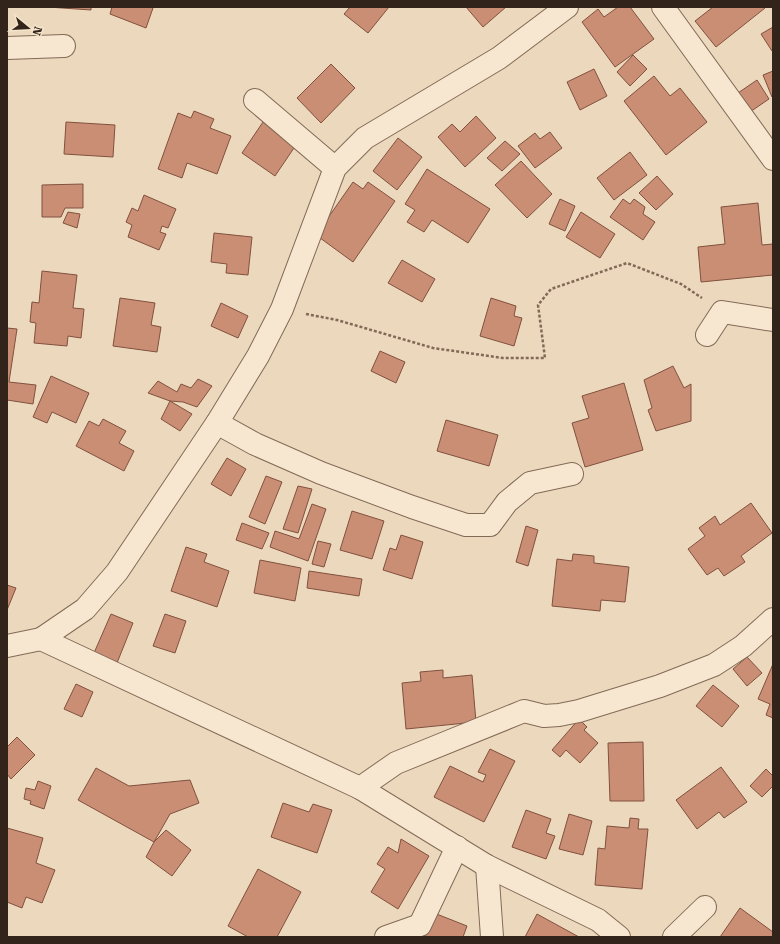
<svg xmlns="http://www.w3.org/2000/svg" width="780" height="944" font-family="'Roboto Serif',serif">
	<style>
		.building { fill: #c98e74; stroke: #81513e }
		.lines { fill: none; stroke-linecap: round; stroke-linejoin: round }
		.minor-casing { stroke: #836a57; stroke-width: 24 }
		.path { stroke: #836a57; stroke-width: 2.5; stroke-dasharray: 3 2; stroke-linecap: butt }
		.minor { stroke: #f7e7d0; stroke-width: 22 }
	</style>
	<rect width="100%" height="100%" fill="#ecd9bd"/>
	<g class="building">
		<polygon points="48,7 91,7 91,10"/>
		<polygon points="112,7 150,7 153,8 146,28 110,14"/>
		<polygon points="350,7 389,7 368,33 344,14"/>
		<polygon points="466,7 506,7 483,27"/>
		<polygon points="618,7 630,7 654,39 615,67 582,22 598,9 604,17"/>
		<polygon points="713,7 764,7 765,8 716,47 695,21"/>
		<polygon points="773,27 773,50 772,51 761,34"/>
		<polygon points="633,55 647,69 630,86 617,72"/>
		<polygon points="331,64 355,88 321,123 297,98"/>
		<polygon points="594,69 607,96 580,110 567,82"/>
		<polygon points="773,71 773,97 772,97 763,75"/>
		<polygon points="654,76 670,96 680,88 707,122 666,155 624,101"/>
		<polygon points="757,80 769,99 747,114 735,95"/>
		<polygon points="194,111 214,119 210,128 231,136 217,174 187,163 182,178 158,169 178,113 191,118"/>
		<polygon points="476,116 496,138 465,167 438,137 452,124 460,132"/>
		<polygon points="66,122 115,125 113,157 64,154"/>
		<polygon points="263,122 296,145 275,176 242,153"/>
		<polygon points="550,132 562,148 535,168 518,146 535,133 540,139"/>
		<polygon points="398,138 422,157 397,190 373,171"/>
		<polygon points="505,141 520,154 502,171 487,158"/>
		<polygon points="630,152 647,175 614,200 597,178"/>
		<polygon points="521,161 552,194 527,218 495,185"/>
		<polygon points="427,169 490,209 468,243 432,220 424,232 407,222 415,210 405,204"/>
		<polygon points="657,176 673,194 656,210 639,193"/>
		<polygon points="353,182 363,189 368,182 395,201 353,262 316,235"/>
		<polygon points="83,184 83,208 65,208 61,217 42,217 42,185"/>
		<polygon points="144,195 176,209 168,228 162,226 160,232 166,234 159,250 128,237 132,225 126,222 132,208 138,211"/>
		<polygon points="560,199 575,206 565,231 549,224"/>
		<polygon points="623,199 630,204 634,199 645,207 643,214 655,222 643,240 610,217"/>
		<polygon points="758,203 762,245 773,244 773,275 701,282 698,247 725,244 721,207"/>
		<polygon points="68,212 80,214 77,228 63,223"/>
		<polygon points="581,212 615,234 600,258 566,237"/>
		<polygon points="214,233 252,237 248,275 226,273 227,264 211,262"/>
		<polygon points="402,260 435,279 422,302 388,283"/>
		<polygon points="42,271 77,275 73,308 84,309 81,338 68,336 67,346 34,343 36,323 30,322 32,302 39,303"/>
		<polygon points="120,298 155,303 151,325 161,327 157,352 113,346"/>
		<polygon points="491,298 516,306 514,316 522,318 514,346 480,336"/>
		<polygon points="221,303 248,316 238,338 211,326"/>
		<polygon points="7,328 17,329 9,382 36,385 33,404 7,400"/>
		<polygon points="380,351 405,362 396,383 371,371"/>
		<polygon points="673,366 684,388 691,384 691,421 656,431 648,410 652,408 644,380"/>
		<polygon points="51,376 89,393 76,423 52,412 47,423 33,417"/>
		<polygon points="198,379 212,386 197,407 183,402 170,401 148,393 158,381 177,392 181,384 191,388"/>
		<polygon points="624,383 643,450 585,467 572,423 589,418 582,396"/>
		<polygon points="170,401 192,414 180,431 161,419"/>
		<polygon points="103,419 126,431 119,443 134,451 124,471 76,446 89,421 99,426"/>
		<polygon points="446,420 498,435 489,466 437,451"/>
		<polygon points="227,458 246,469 231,496 211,484"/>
		<polygon points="266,476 282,482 265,524 249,517"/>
		<polygon points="298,486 312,489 298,533 283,529"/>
		<polygon points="751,503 772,533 741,556 745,562 724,576 718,568 707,575 688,549 705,536 699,528 715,516 720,525"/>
		<polygon points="312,504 326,509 308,561 270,547 275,531 299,539"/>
		<polygon points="352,511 384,521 372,559 340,550"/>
		<polygon points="242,523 269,533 262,549 236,540"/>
		<polygon points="526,526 538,530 528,566 516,562"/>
		<polygon points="401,535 423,542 412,579 383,570 390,548 396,550"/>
		<polygon points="318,541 331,544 324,567 312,564"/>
		<polygon points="186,547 207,554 204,562 229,571 217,607 171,591"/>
		<polygon points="573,554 594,556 594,563 629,567 625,602 601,600 600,611 552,606 557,559 572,561"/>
		<polygon points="260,560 301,568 295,601 254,593"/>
		<polygon points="309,571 362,579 359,596 307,588"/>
		<polygon points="7,585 16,588 7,610"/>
		<polygon points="111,614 133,623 117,663 94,653"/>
		<polygon points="165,614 186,621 175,653 153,646"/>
		<polygon points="747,657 762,673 747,686 733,669"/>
		<polygon points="773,664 773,718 766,715 770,704 758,699"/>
		<polygon points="443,670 443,678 472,675 476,722 406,729 402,683 421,681 420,672"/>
		<polygon points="76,684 93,692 82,717 64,709"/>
		<polygon points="713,685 739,706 722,727 696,706"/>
		<polygon points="579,719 587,727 584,730 598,743 580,763 566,750 560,757 552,750"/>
		<polygon points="17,737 35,755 11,779 7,774 7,747"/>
		<polygon points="643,742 644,801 610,801 608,743"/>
		<polygon points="490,749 515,761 484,822 434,797 450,766 483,782 486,775 478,772"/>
		<polygon points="721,767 747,802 724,818 719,812 697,829 676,800"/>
		<polygon points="96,768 129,786 190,780 199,803 170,814 154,842 78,800"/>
		<polygon points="766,769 773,776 773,786 762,797 750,786"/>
		<polygon points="38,781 51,786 44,809 30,804 31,801 24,799 26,788 35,790"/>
		<polygon points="283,803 309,812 313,804 332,810 317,853 271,837"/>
		<polygon points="526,810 551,819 546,833 555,836 546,859 512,847"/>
		<polygon points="569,814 592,821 583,855 559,849"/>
		<polygon points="630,818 639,819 638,829 648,829 642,889 595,885 598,848 605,849 607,826 629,828"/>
		<polygon points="7,828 43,838 36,863 55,870 42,903 26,897 22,908 7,902"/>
		<polygon points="166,830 191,850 172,876 146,857 154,842"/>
		<polygon points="401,839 429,856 398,909 371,892 385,869 377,864 388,847 398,853"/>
		<polygon points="258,869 301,892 277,937 248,937 228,926"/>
		<polygon points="740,908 773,932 773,937 720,937"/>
		<polygon points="429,911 467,926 463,937 418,937"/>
		<polygon points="537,914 579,937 525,937"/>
	</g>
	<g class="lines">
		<g class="minor-casing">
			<g id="minor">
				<polyline points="663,7 773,159"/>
				<polyline points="7,48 64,46"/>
				<polyline points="255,100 335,168"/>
				<polyline points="707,335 722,312 773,320"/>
				<polyline points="217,423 255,444 321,473 412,507 466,525 490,525 507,502 530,483 572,474"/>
				<polyline points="41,639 85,609 117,572 217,423 258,356 282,309 335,168 365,138 499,58 567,7"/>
				<polyline points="7,646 41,639 360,788 487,866 598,920 619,937"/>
				<polyline points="360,788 396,763 524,711 544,716 559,715 579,711 660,686 714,665 743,646 773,619"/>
				<polyline points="487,866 492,937"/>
				<polyline points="386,937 420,925 457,847"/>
				<polyline points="674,937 705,907"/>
			</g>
		</g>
		<polyline class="path" points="306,314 337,320 433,348 503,358 545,358 538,305 551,289 627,263 681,284 702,298"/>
		<use href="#minor" class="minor"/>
	</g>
	<rect width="780" height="944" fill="none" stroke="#33241b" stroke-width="16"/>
	<g transform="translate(28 28) rotate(108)" stroke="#f4e4cc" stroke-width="3" paint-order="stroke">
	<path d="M0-3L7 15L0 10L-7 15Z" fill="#33241b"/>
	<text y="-6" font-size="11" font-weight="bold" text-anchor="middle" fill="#33241b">N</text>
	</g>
</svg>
